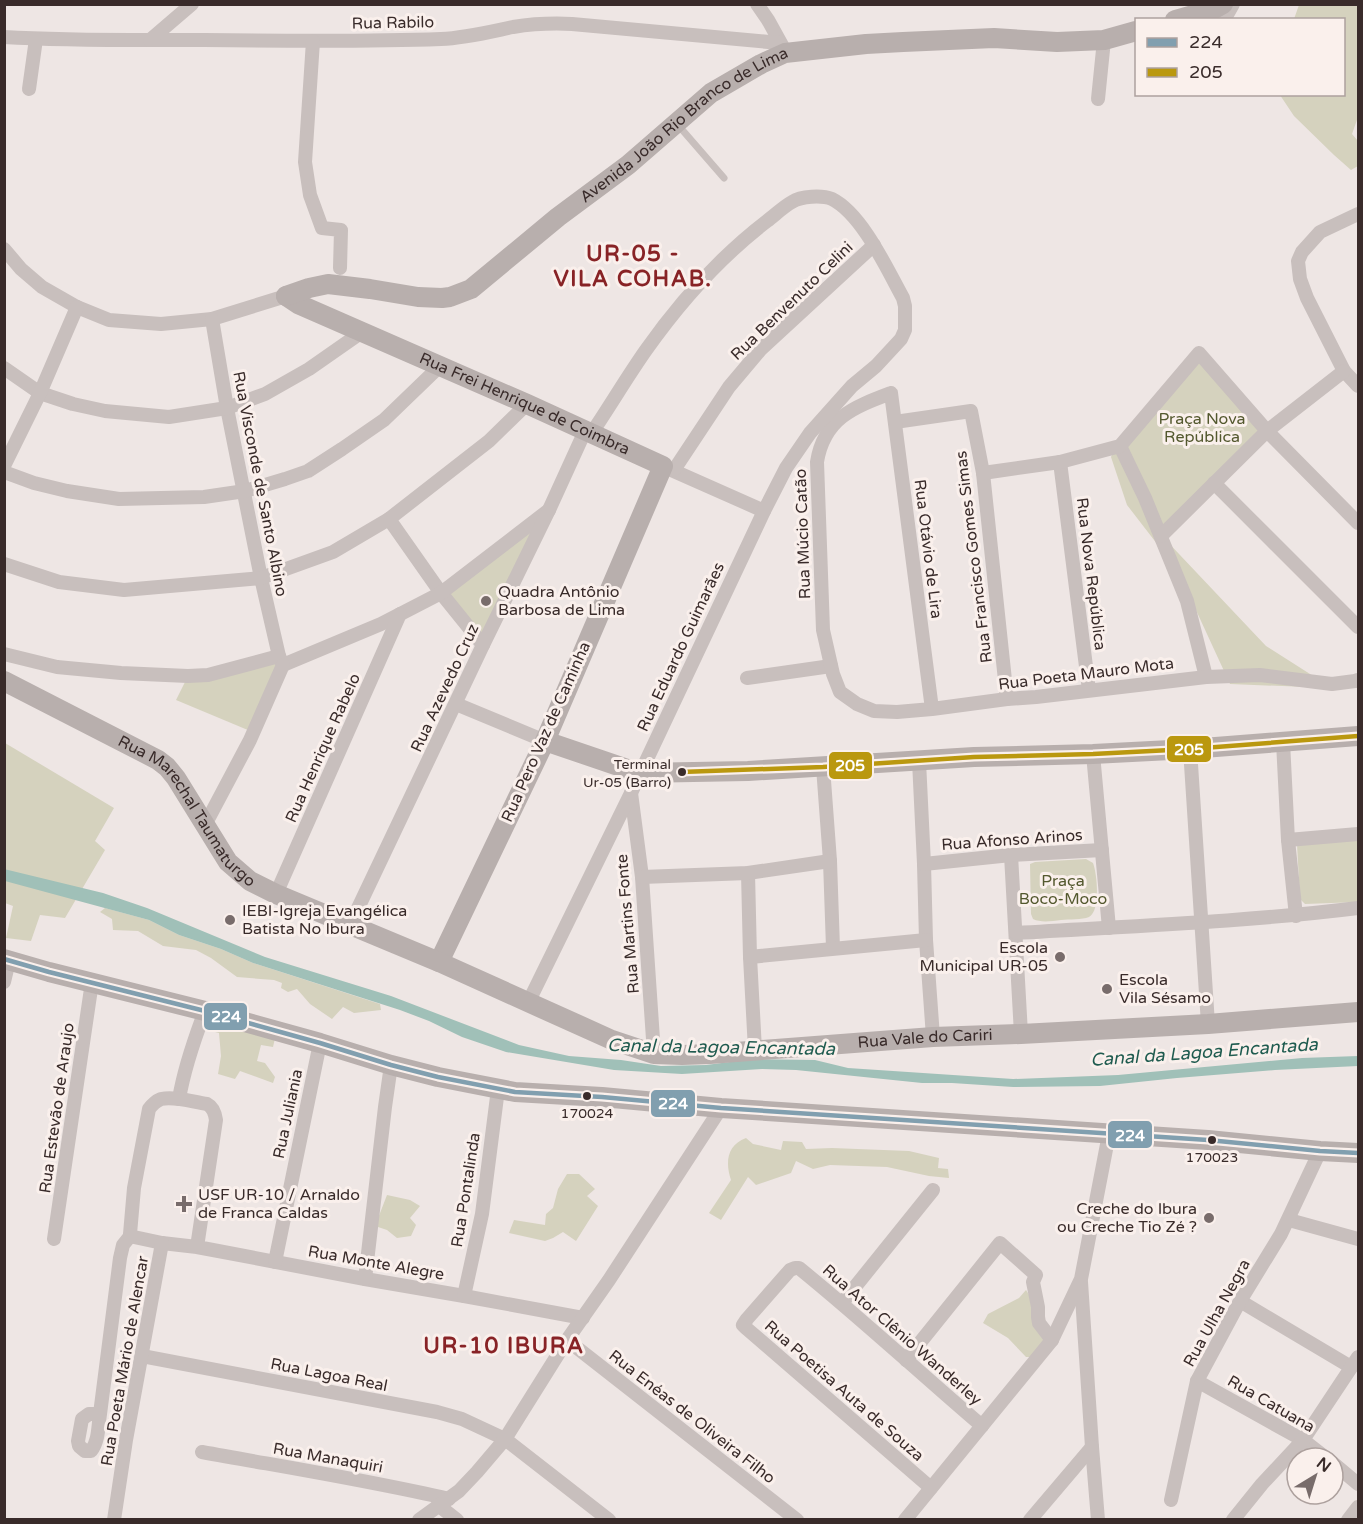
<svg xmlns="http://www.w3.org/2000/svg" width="1363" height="1524" font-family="'Varela Round',sans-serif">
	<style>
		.green { fill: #d5d2be }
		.water { fill: #a0c0b8 }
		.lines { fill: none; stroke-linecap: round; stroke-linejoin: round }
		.lane { stroke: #c8bfbd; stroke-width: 7 }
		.street { stroke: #c8bfbd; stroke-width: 14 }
		.secondary { stroke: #b8afad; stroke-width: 20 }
		.bus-1-casing { stroke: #faf0ec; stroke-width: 9 }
		.bus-2-casing { stroke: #faf0ec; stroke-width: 9 }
		.bus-1 { stroke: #819faf; stroke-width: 4.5 }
		.bus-2 { stroke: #ba980f; stroke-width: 4.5 }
		.poi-dot { fill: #786c6b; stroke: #faf0ec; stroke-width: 2 }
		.bus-dot { fill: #392b2a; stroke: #faf0ec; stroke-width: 2 }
		.labels { text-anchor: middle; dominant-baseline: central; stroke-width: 6; stroke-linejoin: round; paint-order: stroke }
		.bus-label { font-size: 14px; fill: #392b2a; stroke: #faf0ec }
		.street-label { font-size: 16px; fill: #392b2a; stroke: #faf0ec }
		.park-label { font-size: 16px; fill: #53582e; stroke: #faf0ec }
		.poi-label { font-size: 16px; fill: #392b2a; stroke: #faf0ec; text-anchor: start }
		.water-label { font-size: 18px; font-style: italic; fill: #1f5b4f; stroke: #faf0ec }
		.district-label { font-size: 22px; font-weight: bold; letter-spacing: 1.5px; fill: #882326; stroke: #faf0ec }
		.line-badge { stroke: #faf0ec; stroke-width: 2 }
		.badge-label { font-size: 16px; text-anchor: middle; font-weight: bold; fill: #fff }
	</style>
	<rect width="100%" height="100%" fill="#eee6e4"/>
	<g class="green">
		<polygon points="1299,5 1358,5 1358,117 1352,134 1358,141 1358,166 1351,170 1334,155 1294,116 1280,95 1344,94 1344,20 1294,19"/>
		<polygon points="1203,354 1271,430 1162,536 1266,646 1332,688 1230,684 1178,571 1127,505 1111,457 1113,452"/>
		<polygon points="549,510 483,645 441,593"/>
		<polygon points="273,661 284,668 255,733 176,700 187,678"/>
		<polygon points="5,743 114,808 95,841 105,850 65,918 40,915 31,941 6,938 13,906 5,903"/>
		<polygon points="1358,838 1358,902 1305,904 1300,899 1297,844"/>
		<path d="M1086 859 1093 863C1097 873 1101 911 1089 917 1082 920 1069 919 1061 920 1052 921 1041 923 1033 919L1031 914 1030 864 1035 862Z"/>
		<polygon points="105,908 149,920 179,935 221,949 253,963 380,1004 381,1010 354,1013 343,1007 332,1019 310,1004 297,989 288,992 281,988 282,983 274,980 237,977 211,958 196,950 163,946 138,931 113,930 112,919 100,912"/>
		<polygon points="208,1016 276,1034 273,1047 261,1045 257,1061 265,1063 275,1077 273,1083 240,1071 235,1079 218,1074 221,1056 219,1033 203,1029"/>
		<path d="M746 1138 753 1144 781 1150 783 1141 802 1142 806 1149 832 1148 909 1151 939 1158 938 1168 948 1169 949 1178 929 1176 887 1167 830 1165 813 1169 796 1161 791 1173 756 1185 748 1177 721 1220 709 1213 731 1180C725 1162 727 1145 746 1138Z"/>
		<polygon points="567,1174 579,1174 595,1189 587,1196 598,1206 576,1241 563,1232 553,1238 545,1241 509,1233 514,1220 545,1225 546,1214 553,1208 558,1189"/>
		<polygon points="387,1195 410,1200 420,1206 410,1218 416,1225 411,1236 397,1238 387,1230 375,1226"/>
		<polygon points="1026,1290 1030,1296 1047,1341 1034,1357 1026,1357 1008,1338 983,1323 988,1314 1019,1298"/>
	</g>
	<polygon class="water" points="4,869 103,893 147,908 265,957 391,996 519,1045 569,1056 621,1060 661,1066 706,1065 753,1059 815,1060 848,1068 1013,1079 1118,1075 1302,1058 1358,1056 1358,1066 1275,1070 1177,1078 1100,1086 1013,1087 952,1083 922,1083 796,1070 762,1069 682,1074 614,1070 506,1052 462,1037 429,1021 400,1010 253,963 221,949 179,935 149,920 5,881"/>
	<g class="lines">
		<polyline class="lane" points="678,125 724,178"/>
		<g class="street">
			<polyline points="757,4 768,20 784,49"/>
			<polyline points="1224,20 1233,4"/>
			<path d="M4 37C71 41 138 40 204 40 283 41 362 42 441 39 465 38 489 32 513 27 532 24 552 23 572 24L780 43"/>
			<polyline points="150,40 192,4"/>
			<polyline points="313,41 305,162 310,195 322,228 341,230 340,268"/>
			<polyline points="29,89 36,39"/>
			<polyline points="1098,99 1104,40"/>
			<polyline points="1358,214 1320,232 1302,252 1298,261 1300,279 1307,298 1344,371 1358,386"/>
			<polyline points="4,249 21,269 42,287 77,307 109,320 161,324 212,319 286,296"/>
			<polyline points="212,319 227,408 261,578 279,656"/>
			<polyline points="4,368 40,393 73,404 105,411 169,417 227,408 265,394 309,369 362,332"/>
			<polyline points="895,422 971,411 983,473 1007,699"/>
			<polyline points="1120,446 1145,498 1187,601 1206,677"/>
			<polyline points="1060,462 1089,690"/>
			<polyline points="4,466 40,393 77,307"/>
			<polyline points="667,468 764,511"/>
			<polyline points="674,470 729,387 761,349 874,245"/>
			<polyline points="4,472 34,483 67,491 119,499 204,497 245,491 285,479 308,471 342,449 384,420 440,366"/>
			<polyline points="983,473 1060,462 1120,446 1199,353 1267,431 1358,523"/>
			<polyline points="1214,483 1358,627"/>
			<polyline points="389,519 441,593 483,645"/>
			<polyline points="1161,536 1267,431 1344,371"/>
			<polyline points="4,564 59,582 124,590 261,578 333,552 389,519 489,441 527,404"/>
			<polyline points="4,654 57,667 121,673 188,676 208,675 279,656 283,665 381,624 441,593 549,510"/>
			<polyline points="747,678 831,666"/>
			<polyline points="456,704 545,741"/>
			<path d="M932 709 891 393C854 407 824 418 817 462L823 630 833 674 840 692 857 704 874 711 897 712 932 709 1007 699 1036 697 1206 677 1260 675 1332 684 1355 681 1358 680"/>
			<polyline points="1283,742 1288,840 1296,916"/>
			<polyline points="1190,749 1208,1024"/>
			<polyline points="1093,754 1109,928"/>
			<polyline points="919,761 924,864 926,940 933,1037"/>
			<polyline points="823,767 830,861 833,948"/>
			<polyline points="631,793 642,877 654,1054"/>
			<polyline points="205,825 250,740 283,665"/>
			<polyline points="1288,840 1358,834"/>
			<polyline points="1011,855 1021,1034"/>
			<polyline points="924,864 1011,855 1102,850"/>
			<polyline points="748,873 750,957 755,1050"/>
			<polyline points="642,877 748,873 830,861"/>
			<polyline points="276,894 400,614"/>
			<polyline points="350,925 483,645 549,510 585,431"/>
			<path d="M1016 933C1130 926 1245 922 1358 908"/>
			<polyline points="750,957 926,940"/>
			<polyline points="4,982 9,961"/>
			<path d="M528 1003 631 793 764 511 786 468 810 433 852 386 876 366 901 339 905 330V306L903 298C887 269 862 214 832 199 822 195 801 196 792 202 783 207 775 215 767 221 720 257 680 302 646 350 627 377 610 406 591 434"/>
			<path d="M179 1099C184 1069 194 1040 205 1011"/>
			<polyline points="1289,1220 1358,1239"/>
			<polyline points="54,1239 92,982"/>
			<path d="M197 1247 216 1120C215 1113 213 1107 207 1104 193 1102 175 1096 161 1099 156 1101 152 1105 149 1109L134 1188 130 1234 134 1237 162 1243 197 1247 365 1279 464 1296 583 1318"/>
			<polyline points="275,1262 320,1043"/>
			<polyline points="365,1279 385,1107 391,1065"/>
			<polyline points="1081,1282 1092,1447 1098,1520"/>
			<polyline points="464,1296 482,1214 498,1089"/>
			<polyline points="1240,1301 1351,1367"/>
			<polyline points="842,1303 933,1190"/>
			<polyline points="567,1340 797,1520"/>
			<polyline points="142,1356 437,1412 462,1419 505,1439 609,1520"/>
			<polyline points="906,1360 1000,1243 1036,1275 1033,1282 1038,1307 1038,1317 1039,1323 1052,1340"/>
			<polyline points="1197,1381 1303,1440 1326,1458"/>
			<path d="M100 1414H89L82 1419 78 1441 79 1446 85 1451H91C99 1441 98 1426 100 1414L120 1258 123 1245 131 1235"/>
			<path d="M202 1452C284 1467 367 1480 449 1499"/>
			<polyline points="1333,1463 1358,1484"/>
			<path d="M931 1488 746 1328 743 1325 747 1319 790 1270 795 1268H799C862 1319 921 1374 982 1426"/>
			<polyline points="1171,1500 1197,1381 1240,1301 1281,1234 1320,1151"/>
			<polyline points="438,1505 457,1520"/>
			<polyline points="114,1520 126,1440 162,1243"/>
			<polyline points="419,1520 459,1491 477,1472 505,1439 567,1340 609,1280 721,1108"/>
			<polyline points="905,1520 1052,1340 1081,1279 1109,1134"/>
			<polyline points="1030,1520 1092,1447"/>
			<polyline points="1233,1520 1262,1484 1303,1440 1358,1357"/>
			<polyline points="1348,1520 1358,1507"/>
		</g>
		<g class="secondary">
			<polyline points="1175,20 1214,9 1223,4"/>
			<path id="s1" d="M286 296 298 304 527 404 663 466 545 741 439 962"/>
			<path id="s2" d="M286 296 309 288 328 284 370 289 418 297 442 298 450 297 471 289 558 217 628 165 711 93 761 64 785 53 866 44 903 42 994 38 1057 42 1104 40 1136 31"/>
			<path id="s3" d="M4 681 158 760 167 767 176 778 228 862 250 881 276 894 439 962 612 1040 654 1054 682 1055 710 1054 933 1037 1021 1034 1208 1024 1358 1012"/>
			<polyline points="545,741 639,773 748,771 974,757 1093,754 1190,749 1358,736"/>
			<polyline points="4,959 49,972 205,1011 320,1043 391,1065 438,1077 515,1092 602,1097 721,1108 1208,1140 1320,1151 1358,1153"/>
		</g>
		<g class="bus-1-casing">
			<polyline id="bus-1" points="4,959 49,972 205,1011 320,1043 391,1065 438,1077 515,1092 602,1097 721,1108 1208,1140 1320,1151 1358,1153"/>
		</g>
		<g class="bus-2-casing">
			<polyline id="bus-2" points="681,772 823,767 974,757 1093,754 1190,749 1358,736"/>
		</g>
		<use href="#bus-1" class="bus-1"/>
		<use href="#bus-2" class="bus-2"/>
	</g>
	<g class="poi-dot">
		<circle cx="486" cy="601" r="6"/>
		<circle cx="230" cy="920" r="6"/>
		<circle cx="1060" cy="957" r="6"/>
		<circle cx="1107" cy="989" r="6"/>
		<path d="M181 1195h6v6h6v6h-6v6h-6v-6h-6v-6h6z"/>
		<circle cx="1209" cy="1218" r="6"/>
	</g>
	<g class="bus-dot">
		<circle cx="682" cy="772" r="5"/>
		<circle cx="587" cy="1096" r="5"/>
		<circle cx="1212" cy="1140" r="5"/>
	</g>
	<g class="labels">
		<g class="bus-label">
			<text x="671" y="764" text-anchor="end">Terminal<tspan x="671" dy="18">Ur-05 (Barro)</tspan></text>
			<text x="587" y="1113">170024</text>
			<text x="1212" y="1157">170023</text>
		</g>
		<g class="street-label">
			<text transform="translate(393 23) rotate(-1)">Rua Rabilo</text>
			<text stroke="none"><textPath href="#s2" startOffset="459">Avenida João Rio Branco de Lima</textPath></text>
			<text transform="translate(792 301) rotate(-44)">Rua Benvenuto Celini</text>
			<text stroke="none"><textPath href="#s1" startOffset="262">Rua Frei Henrique de Coimbra</textPath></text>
			<text transform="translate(260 484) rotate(79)">Rua Visconde de Santo Albino</text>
			<text transform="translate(803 534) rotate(-92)">Rua Múcio Catão</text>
			<text transform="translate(928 549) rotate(83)">Rua Otávio de Lira</text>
			<text transform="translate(974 557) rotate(-97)">Rua Francisco Gomes Simas</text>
			<text transform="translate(1091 574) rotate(83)">Rua Nova República</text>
			<text transform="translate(681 647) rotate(-65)">Rua Eduardo Guimarães</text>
			<text transform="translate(1086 674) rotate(-7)">Rua Poeta Mauro Mota</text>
			<text transform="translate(445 688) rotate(-65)">Rua Azevedo Cruz</text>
			<text transform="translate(546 732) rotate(-66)">Rua Pero Vaz de Caminha</text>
			<text transform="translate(323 748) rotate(-66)">Rua Henrique Rabelo</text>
			<text stroke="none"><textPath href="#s3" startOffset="230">Rua Marechal Taumaturgo</textPath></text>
			<text transform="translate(1012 840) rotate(-4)">Rua Afonso Arinos</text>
			<text transform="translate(628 924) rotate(-95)">Rua Martins Fonte</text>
			<text stroke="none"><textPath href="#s3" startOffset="1038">Rua Vale do Cariri</textPath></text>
			<text transform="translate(57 1108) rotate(-82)">Rua Estevão de Araujo</text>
			<text transform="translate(288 1114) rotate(-78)">Rua Juliania</text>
			<text transform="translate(466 1190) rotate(-81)">Rua Pontalinda</text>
			<text transform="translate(376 1263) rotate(10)">Rua Monte Alegre</text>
			<text transform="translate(1217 1313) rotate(-61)">Rua Ulha Negra</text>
			<text transform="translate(902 1335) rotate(41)">Rua Ator Clênio Wanderley</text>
			<text transform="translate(125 1361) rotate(-80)">Rua Poeta Mário de Alencar</text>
			<text transform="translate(329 1375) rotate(11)">Rua Lagoa Real</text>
			<text transform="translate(844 1391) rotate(41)">Rua Poetisa Auta de Souza</text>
			<text transform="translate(1271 1404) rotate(30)">Rua Catuana</text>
			<text transform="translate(692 1417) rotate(38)">Rua Enéas de Oliveira Filho</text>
			<text transform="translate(328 1458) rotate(10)">Rua Manaquiri</text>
		</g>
		<g class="park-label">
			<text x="1202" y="419">Praça Nova<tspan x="1202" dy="18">República</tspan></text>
			<text x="1063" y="881">Praça<tspan x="1063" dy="18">Boco-Moco</tspan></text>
		</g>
		<g class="poi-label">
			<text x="498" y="592">Quadra Antônio<tspan x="498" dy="18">Barbosa de Lima</tspan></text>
			<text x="242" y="911">IEBI-Igreja Evangélica<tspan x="242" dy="18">Batista No Ibura</tspan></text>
			<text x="1048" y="948" text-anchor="end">Escola<tspan x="1048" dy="18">Municipal UR-05</tspan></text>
			<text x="1119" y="980">Escola<tspan x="1119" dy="18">Vila Sésamo</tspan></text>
			<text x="198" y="1195">USF UR-10 / Arnaldo<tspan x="198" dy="18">de Franca Caldas</tspan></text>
			<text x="1197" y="1209" text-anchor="end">Creche do Ibura<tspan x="1197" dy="18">ou Creche Tio Zé ?</tspan></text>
		</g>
		<g class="water-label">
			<text transform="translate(721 1047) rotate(1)">Canal da Lagoa Encantada</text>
			<text transform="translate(1204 1052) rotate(-4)">Canal da Lagoa Encantada</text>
		</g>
		<g class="district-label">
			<text x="633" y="254">UR-05 -<tspan x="633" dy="25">VILA COHAB.</tspan></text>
			<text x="504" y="1346">UR-10 IBURA</text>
		</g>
	</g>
	<g class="line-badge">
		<rect x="1166" y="735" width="46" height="28" rx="6" fill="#ba980f"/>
		<rect x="828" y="751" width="45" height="29" rx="6" fill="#ba980f"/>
		<rect x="203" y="1002" width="45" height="29" rx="6" fill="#819faf"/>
		<rect x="650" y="1089" width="46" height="29" rx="6" fill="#819faf"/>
		<rect x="1107" y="1120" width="46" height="29" rx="6" fill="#819faf"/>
	</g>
	<g class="badge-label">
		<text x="1189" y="755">205</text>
		<text x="850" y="771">205</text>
		<text x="226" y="1022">224</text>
		<text x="673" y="1109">224</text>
		<text x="1130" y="1141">224</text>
	</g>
	<rect width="1363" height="1524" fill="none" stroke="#392b2a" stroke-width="12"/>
	<rect x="1135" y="18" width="210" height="78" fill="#faf0ec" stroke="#ada19e" stroke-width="1.5"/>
	<rect x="1147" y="38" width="30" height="9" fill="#819faf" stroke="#ada19e" stroke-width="1.5"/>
	<text x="1189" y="48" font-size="18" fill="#392b2a">224</text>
	<rect x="1147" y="68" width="30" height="9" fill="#ba980f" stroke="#ada19e" stroke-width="1.5"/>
	<text x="1189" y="78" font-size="18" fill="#392b2a">205</text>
	<g transform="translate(1315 1476) rotate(38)"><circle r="28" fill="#faf0ec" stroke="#ada19e" stroke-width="1.5"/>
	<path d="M0-4.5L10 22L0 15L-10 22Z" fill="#786c6b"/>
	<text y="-9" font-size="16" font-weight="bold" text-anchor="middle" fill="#392b2a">N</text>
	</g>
</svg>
